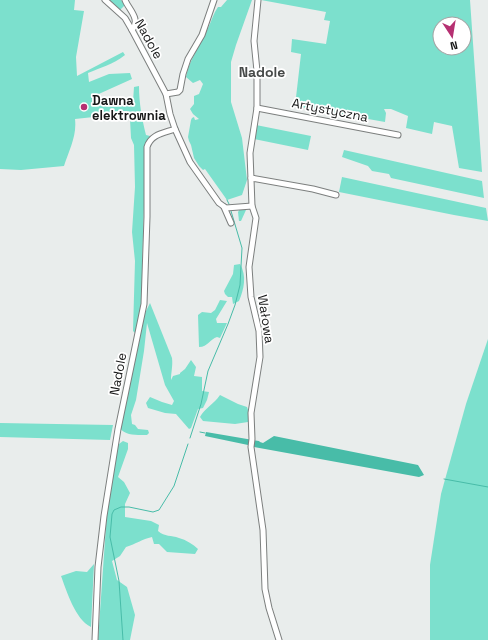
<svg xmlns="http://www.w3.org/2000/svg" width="488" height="640" font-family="'Space Grotesk',sans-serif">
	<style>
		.green { fill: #7ce0cd; fill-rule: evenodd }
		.water { fill: #48bca8 }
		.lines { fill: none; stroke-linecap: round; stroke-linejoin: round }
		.stream { stroke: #48bca8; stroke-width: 1 }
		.minor-casing { stroke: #7c7f7e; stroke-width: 7 }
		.minor { stroke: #fff; stroke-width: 5 }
		.poi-dot { fill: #b63072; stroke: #fff; stroke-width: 1.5 }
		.labels { text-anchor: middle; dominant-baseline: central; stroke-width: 3.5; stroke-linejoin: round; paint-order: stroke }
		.street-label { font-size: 13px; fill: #171818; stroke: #fff }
		.poi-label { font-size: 13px; font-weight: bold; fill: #171818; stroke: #fff; text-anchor: start }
		.neighbourhood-label { font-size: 14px; font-weight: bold; fill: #474a49; stroke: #fff }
	</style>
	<rect width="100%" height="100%" fill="#e9edec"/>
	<g class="green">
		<path d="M0 0H75L74 10 84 11 76 57 77 76 123 52 125 55C112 65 102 67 88 73L89 82 109 74 130 73 132 79 92 97 120 104 133 102 134 87 139 86C139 103 142 119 146 135L150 136 146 144 142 268 143 296 136 331 135 333 133 331 135 261 132 232 135 187 134 145 131 138 130 119 127 111H120L103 116 75 119C77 136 69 150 64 166L21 170 0 169Z"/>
		<polygon points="109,0 121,0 125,5 120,10"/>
		<path d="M227 0H252L236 45 231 62V102L242 138 247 180 242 195 227 200 205 169 203 170 199 166 194 158 191 145 189 141 188 137 191 120 192 118 194 117 195 120 199 119 193 114 190 109 194 104V96L199 94 203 84 200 80 193 83 186 77C189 60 200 46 207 30 211 23 213 14 218 7H221Z"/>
		<path d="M261 0H470L482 172 459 168 452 126 434 122 432 134 406 128 408 116 391 109H384L386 113 385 122 295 106 301 54 291 52 292 39 326 44 330 21 324 20 326 12ZM440 24H464V48H440Z"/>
		<polygon points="256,125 311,136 308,150 254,139"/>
		<polygon points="344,150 482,181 484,198 391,178 389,174 372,171 368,166 342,157"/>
		<polygon points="342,177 486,208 488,221 454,215 339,192"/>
		<polygon points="240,209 245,209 246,210 241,221 239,221 238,212"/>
		<path d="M240 264C247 276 244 289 239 301L233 304 232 297H228L225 294 224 291 233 274 234 265Z"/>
		<path d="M220 300 227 301 216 319 217 323H227L220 338 217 337C210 339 208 347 199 347L198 315 202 312 211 313 215 310Z"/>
		<path d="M150 303 172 358C173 366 171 372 171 380L173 376 180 374V373L185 369 191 360 196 367 194 376 202 377V391L209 392 207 400 203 408 198 409 191 428 189 429 176 414 165 413 148 408 146 403 150 397 162 402 172 405 174 401 165 385 147 323 144 351 136 400 131 415 132 424 135 425 138 429 148 430 149 433 147 435C138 435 125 436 120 428L145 313Z"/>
		<polygon points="488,339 488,640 430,640 430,565 441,494 466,404"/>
		<path d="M220 395 238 404 247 407 249 413 248 422 235 424 203 421 200 417C205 408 214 404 220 395Z"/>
		<polygon points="0,423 113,425 110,440 0,437"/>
		<path d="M123 441 128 443V449L118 477 124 482 130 493 125 504V517L151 521 159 525 158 531C165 537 171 535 179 538 186 540 193 544 198 549L195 554 167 552 159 544H154L152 537C142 539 136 544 126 547L120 556 112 561 117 580 127 587 135 615 130 640H98L107 512 116 450 119 444Z"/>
		<path d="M94 564 91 627C75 619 67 592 61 576L76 571 87 572Z"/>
	</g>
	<polygon class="water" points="206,432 259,441 260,442 263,443 274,436 418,465 424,475 419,477 254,447 248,445 205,436"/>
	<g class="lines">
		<g class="stream">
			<polyline points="227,200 229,204"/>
			<polyline points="200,432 205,433"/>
			<polyline points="190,438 201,404 208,371 228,324 235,305 240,285 242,248 231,211"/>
			<polyline points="444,479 488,487"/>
			<polyline points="123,640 119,581 110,537 112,514 114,510 121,507 129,507 153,512 159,510 174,486 188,444"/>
		</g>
		<g class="minor-casing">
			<g id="minor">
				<polyline points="105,0 125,18 132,30 166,94 170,114 175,129 190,162 219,203 226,208 252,206"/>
				<path d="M125 0C129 10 141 19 132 30"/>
				<polyline points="258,0 254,41 257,71 257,108 250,153 252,206 256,218 249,267 251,297 259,331 260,357 251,413 252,439 251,447 263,530 265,589 269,608 279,640"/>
				<polyline points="166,94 178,92 180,90 183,74 188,59 202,35 214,0"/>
				<polyline points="257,108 398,135"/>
				<polyline points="251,178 313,189 336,195"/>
				<polyline points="224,207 231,223"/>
				<path d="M95 640 98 567 104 516 118 429 144 304 147 217V147C151 134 164 133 175 129"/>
			</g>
		</g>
		<use href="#minor" class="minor"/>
	</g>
	<circle class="poi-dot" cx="84" cy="107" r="4"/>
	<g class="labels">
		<g class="street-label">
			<text transform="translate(149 39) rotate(61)">Nadole</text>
			<text transform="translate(330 110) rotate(11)">Artystyczna</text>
			<text transform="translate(266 319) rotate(81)">Wałowa</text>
			<text transform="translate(118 374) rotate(-79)">Nadole</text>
		</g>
		<g class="poi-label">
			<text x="92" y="100">Dawna<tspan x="92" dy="15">elektrownia</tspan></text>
		</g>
		<g class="neighbourhood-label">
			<text x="262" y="72">Nadole</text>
		</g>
	</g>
	<g transform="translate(452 36) rotate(168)"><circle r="19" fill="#ffffff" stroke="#a2a3a3"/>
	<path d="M0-3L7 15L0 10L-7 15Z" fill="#b63072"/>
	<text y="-6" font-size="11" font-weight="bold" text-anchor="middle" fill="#171818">N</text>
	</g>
</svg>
